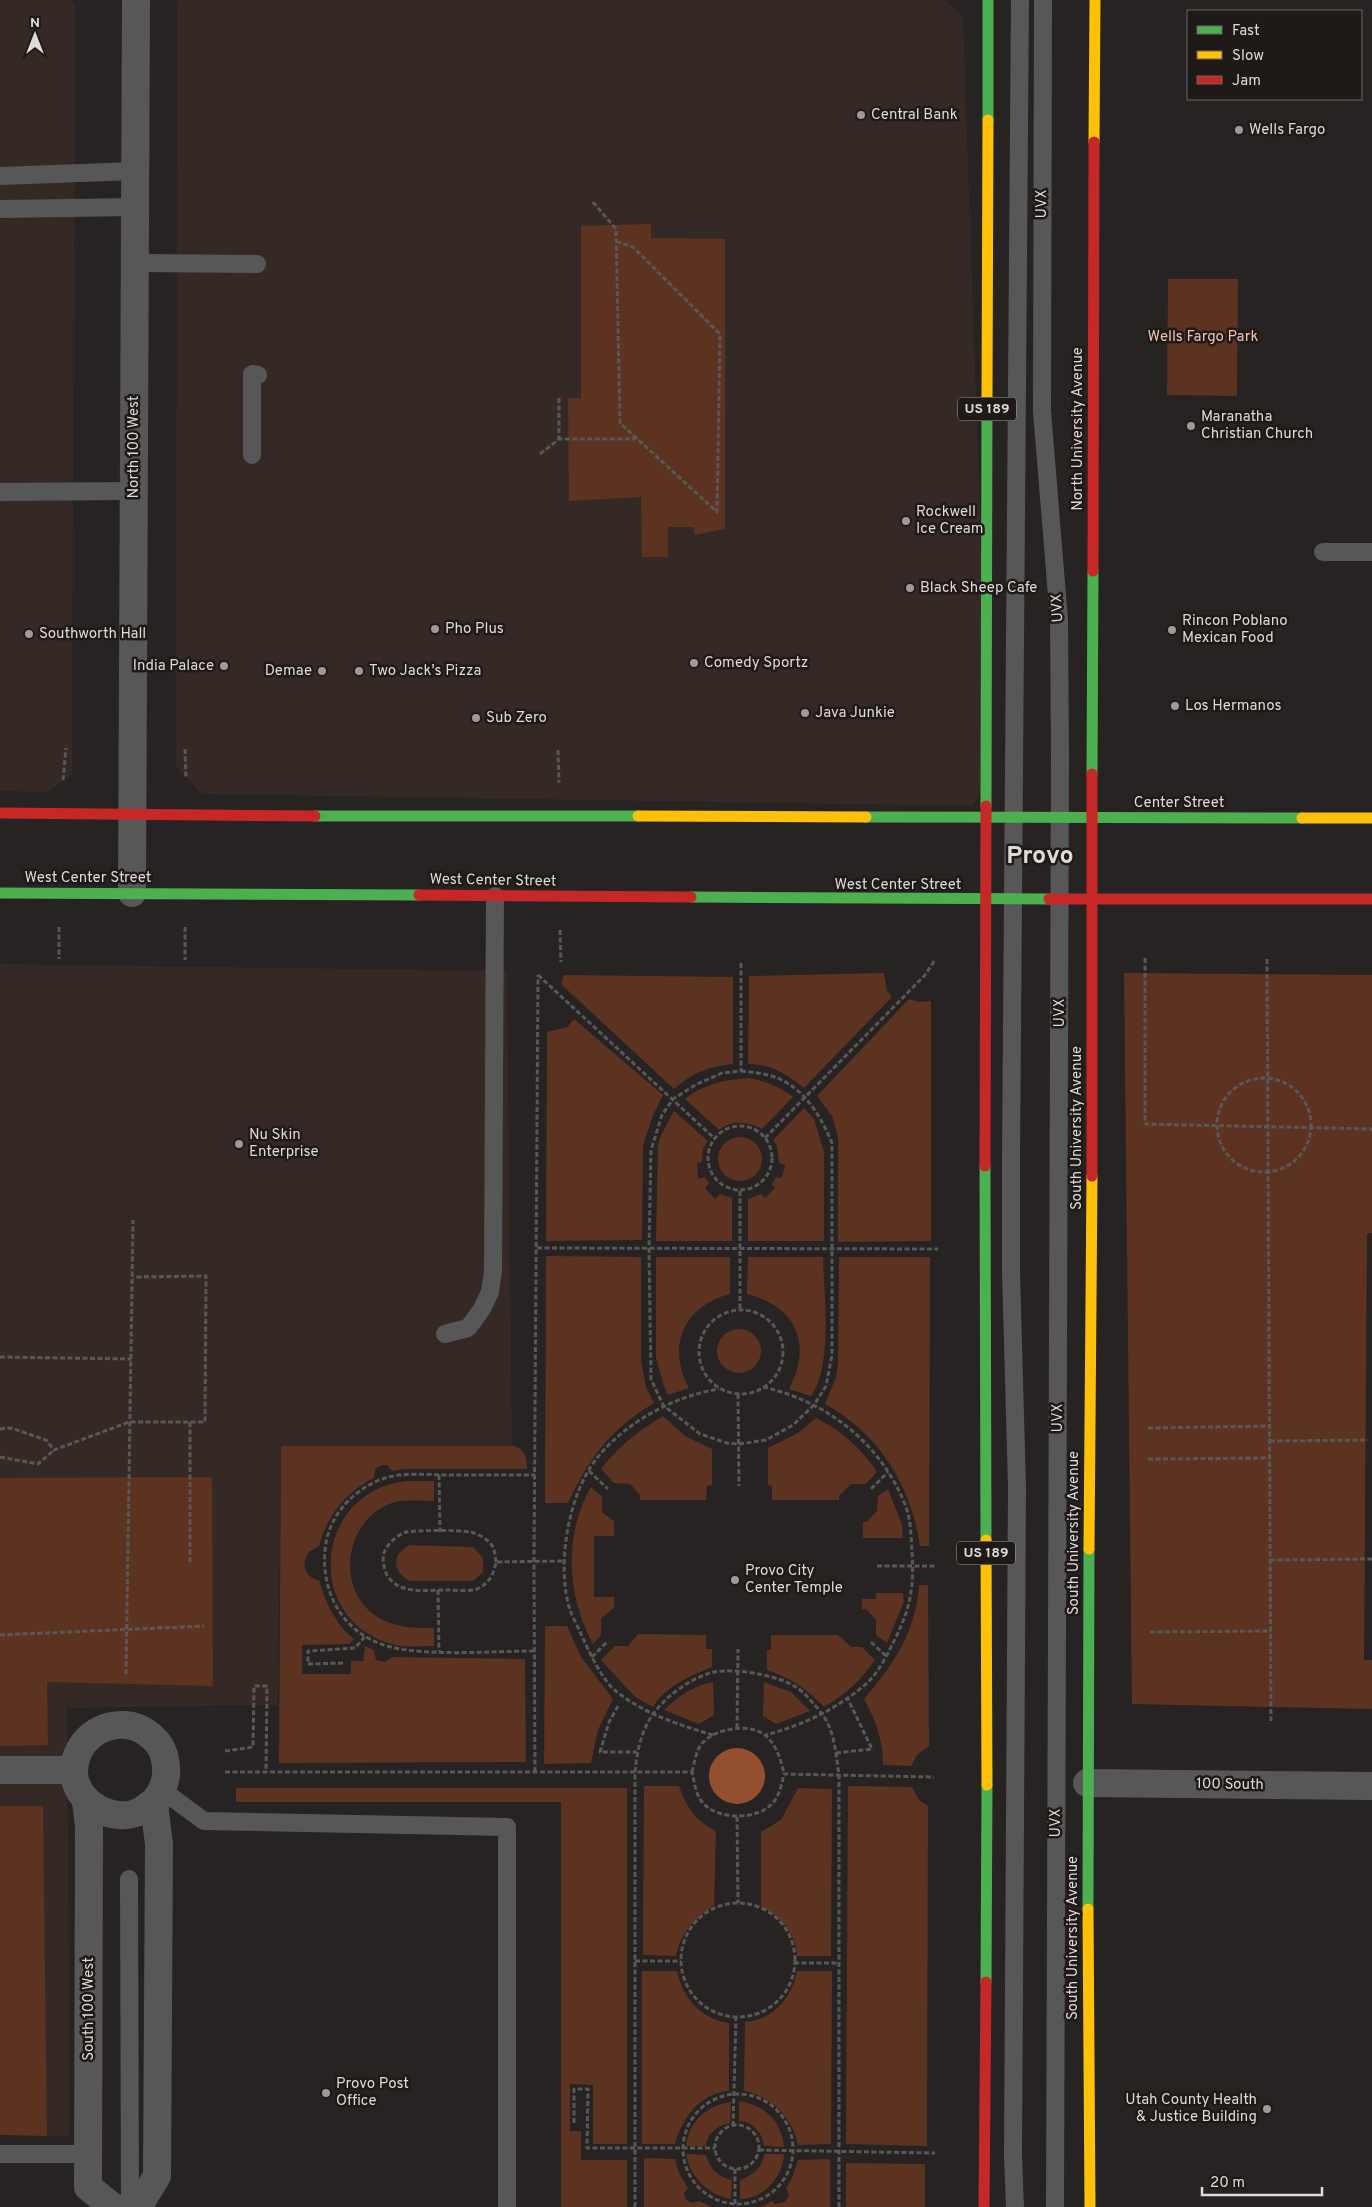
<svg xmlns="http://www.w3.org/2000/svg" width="1372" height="2207" font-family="Overpass,sans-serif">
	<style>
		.built { fill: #352925 }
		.green { fill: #5c3220 }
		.water { fill: #944e30 }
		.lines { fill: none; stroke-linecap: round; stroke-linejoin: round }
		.path { stroke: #595857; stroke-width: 3; stroke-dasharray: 5 2.5; stroke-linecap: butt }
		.lane { stroke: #585757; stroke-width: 18 }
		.street { stroke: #585757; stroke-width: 28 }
		.fast { stroke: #4caf50; stroke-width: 11 }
		.slow { stroke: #ffc107; stroke-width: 11 }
		.jam { stroke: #c62828; stroke-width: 11 }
		.poi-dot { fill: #9e9a99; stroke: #1f1917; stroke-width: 2 }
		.labels { text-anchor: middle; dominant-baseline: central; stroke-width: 5; stroke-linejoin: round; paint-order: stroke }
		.shield { fill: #1f1917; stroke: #a5a09f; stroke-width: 1 }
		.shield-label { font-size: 14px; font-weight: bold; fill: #dedad9 }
		.poi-label { font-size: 15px; fill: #dedad9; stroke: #1f1917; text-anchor: start }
		.street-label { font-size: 15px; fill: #dedad9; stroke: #1f1917 }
		.park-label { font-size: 15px; fill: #f1c4b2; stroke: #1f1917 }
		.town-label { font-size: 25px; font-weight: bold; fill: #dedad9; stroke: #1f1917 }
	</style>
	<rect width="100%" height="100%" fill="#262322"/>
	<g class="built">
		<polygon points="0,0 71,0 75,5 72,775 48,792 0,791"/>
		<polygon points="180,0 945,0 963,17 989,783 972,806 202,794 176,767 177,3"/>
		<polygon points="0,964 507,971 512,1446 281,1446 278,1705 67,1708 70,2136 0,2135"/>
	</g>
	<g class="green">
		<polygon points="651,224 651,238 725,239 725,529 694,535 694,527 668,527 668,557 642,557 641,497 569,501 568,398 581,398 581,226"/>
		<polygon points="1168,279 1238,279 1237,396 1167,395"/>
		<path d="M884 973 887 991 892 997 804 1088C786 1074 771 1064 748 1064L749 976Z"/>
		<polygon points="1124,973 1372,975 1372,1233 1367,1234 1364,1660 1372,1660 1372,1709 1132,1704"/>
		<path d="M564 975 733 977V1064C710 1066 691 1073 674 1089L561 984Z"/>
		<polygon points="909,999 919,1002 931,1001 931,1241 838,1242 838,1137 832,1116 817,1096"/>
		<polygon points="574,1019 663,1095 653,1115 643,1145 642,1240 546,1241 547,1032 567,1027"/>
		<path d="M748 1078C764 1080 780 1087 793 1097L762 1129C747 1121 732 1120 719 1130L685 1099C703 1084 725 1080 748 1078Z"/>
		<polygon points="804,1108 814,1119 824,1152 824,1241 748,1241 748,1199 761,1194 765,1198 775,1188 772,1184 776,1177 782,1178 785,1165 779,1163 777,1146 773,1140"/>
		<polygon points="674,1111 708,1141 703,1149 702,1162 697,1163 698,1179 705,1177 709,1183 705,1188 715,1199 720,1194 732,1198 732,1241 656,1241 658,1145 661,1135"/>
		<circle cx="740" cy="1159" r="22"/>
		<path d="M546 1256 641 1257V1361L646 1387 654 1403C609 1431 591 1455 568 1503H545Z"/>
		<path d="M656 1257H730V1294C684 1306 666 1346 689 1388L668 1395 664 1386 656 1358Z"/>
		<path d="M748 1257H823C824 1293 833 1367 811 1396L789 1389C813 1344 796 1306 747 1294Z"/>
		<path d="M839 1257H930L929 1546H920C911 1485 879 1434 825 1404L836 1377 838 1365Z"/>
		<circle cx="739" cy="1351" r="22"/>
		<path d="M663 1416 685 1436 712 1449V1485L707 1486 706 1500H640V1495L630 1484 614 1483 601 1469C619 1446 638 1431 663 1416Z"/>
		<path d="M816 1418C842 1431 861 1448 877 1472L866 1484H851L839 1496V1500H772V1486L768 1485V1448L798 1433Z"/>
		<path d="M281 1446H515C526 1451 527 1459 527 1469H405L392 1471 387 1465H382L375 1469 374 1478C345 1492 328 1515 319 1546L309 1552C300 1563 305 1578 319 1580 326 1603 335 1624 354 1639L349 1644 302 1645V1674H351V1661H363L365 1646 374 1650 376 1660 385 1662 392 1657 525 1659 526 1762 279 1763Z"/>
		<polygon points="212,1477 213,1686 47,1682 48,1745 0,1746 0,1478"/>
		<path d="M406 1481H434V1501C418 1501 399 1498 385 1506 340 1529 337 1599 385 1621 401 1628 417 1628 434 1628V1646C421 1646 408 1648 396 1645 303 1624 312 1492 406 1481Z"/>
		<path d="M591 1487 602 1497V1512L614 1521V1536H594V1597H614V1608L601 1618V1635L593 1644C567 1597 563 1535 591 1487Z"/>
		<polygon points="888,1489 902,1525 903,1538 863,1538 863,1522 867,1522 877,1511 878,1496"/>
		<path d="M410 1545 473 1547 483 1558V1572L473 1581H410C392 1572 391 1554 410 1545Z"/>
		<path d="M919 1585H928L929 1746 917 1755 911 1766 883 1765C883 1740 876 1721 864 1699 893 1665 916 1632 919 1585Z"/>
		<polygon points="876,1593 903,1593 904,1601 887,1643 876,1635 876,1620 866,1609 862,1609 862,1599 876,1599"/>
		<polygon points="545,1626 567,1626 581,1657 613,1699 598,1730 591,1763 544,1764"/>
		<path d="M638 1634 706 1635V1649H712V1667C690 1676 666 1686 653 1707L635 1697 601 1660 615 1646H628Z"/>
		<path d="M771 1635H838L851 1647H862L875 1660C861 1680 845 1695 824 1707 807 1689 791 1678 767 1670V1650H771Z"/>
		<path d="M713 1682 714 1715 699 1724 664 1710C678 1696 693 1686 713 1682Z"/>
		<polygon points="764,1682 791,1692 810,1711 776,1724 763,1716"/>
		<path d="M644 1786H679C686 1807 696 1821 716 1831L714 1905C694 1922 682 1929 676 1956L643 1955Z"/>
		<polygon points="848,1786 912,1787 919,1800 928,1806 927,2146 846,2144"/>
		<polygon points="236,1788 627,1788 627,2144 593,2144 593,2085 570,2084 570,2131 581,2131 581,2160 627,2160 627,2207 561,2207 561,1802 236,1802"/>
		<path d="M798 1788 832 1789 831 1956H797C797 1934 779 1917 761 1906V1832L781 1820Z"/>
		<polygon points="0,1806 43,1806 47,2136 0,2135"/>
		<path d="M642 1971H677C683 1998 701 2019 729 2023V2091C699 2094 683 2117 675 2144H642Z"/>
		<path d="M797 1971H832L831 2144 798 2145C792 2116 772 2097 744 2091L745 2022C773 2020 792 1998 797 1971Z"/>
		<path d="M739 2101C764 2105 782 2121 784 2147L764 2146C763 2133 752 2121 739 2121Z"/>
		<path d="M731 2102 730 2123C719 2125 707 2133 706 2146H686C689 2121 707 2105 731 2102Z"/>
		<path d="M686 2154 706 2155C710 2169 718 2177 732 2180L731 2199C709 2196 689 2176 686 2154Z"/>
		<path d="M764 2154H784C783 2177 764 2199 740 2199V2180C751 2176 764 2167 764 2154Z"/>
		<polygon points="644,2158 675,2159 679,2173 688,2188 684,2193 686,2200 692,2203 699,2201 712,2207 644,2207"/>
		<polygon points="830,2159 830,2207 761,2207 772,2201 775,2204 785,2202 789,2196 786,2188 792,2178 798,2160"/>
		<polygon points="846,2163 925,2164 925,2207 846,2207"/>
	</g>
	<circle class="water" cx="737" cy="1776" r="28"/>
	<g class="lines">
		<g class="path">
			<polyline points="593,202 616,229 620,423 717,512 720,334 633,247 616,241"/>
			<polyline points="559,398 559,439"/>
			<polyline points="540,454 559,439 635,439"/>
			<polyline points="185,749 186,779"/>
			<polyline points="558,750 559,783"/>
			<polyline points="63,780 66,748"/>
			<polyline points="59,927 59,959"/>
			<polyline points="185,927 185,960"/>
			<polyline points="560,930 561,962"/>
			<polyline points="1145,958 1145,1124 1372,1129"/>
			<polyline points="1267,959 1271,1721"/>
			<polyline points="741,963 741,1071"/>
			<polyline points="538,975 714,1138"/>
			<path d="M741 1071C750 1072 759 1073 768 1075 801 1083 820 1114 832 1143V1355L826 1386 814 1405 793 1425 766 1440 739 1444 727 1443 700 1434 663 1405 651 1379 649 1248 651 1150 662 1115 673 1099 697 1084 722 1073Z"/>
			<circle cx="1264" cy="1125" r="47"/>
			<circle cx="740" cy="1158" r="32"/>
			<polyline points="765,1138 925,975 935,960"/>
			<polyline points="740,1191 740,1310"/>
			<polyline points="537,1248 938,1249"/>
			<circle cx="741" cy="1352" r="42"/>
			<polyline points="0,1357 131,1359"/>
			<path d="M763 1387C826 1401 879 1442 904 1502 911 1517 911 1536 912 1551 914 1587 911 1607 895 1639 888 1653 880 1670 869 1681 840 1708 803 1725 766 1735"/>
			<polyline points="738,1394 739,1486"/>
			<polyline points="190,1422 190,1562"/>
			<polyline points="1148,1428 1269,1426"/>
			<polyline points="0,1429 11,1428 46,1440 54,1450 129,1422 205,1422 206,1276 133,1277"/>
			<polyline points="1270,1441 1368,1440"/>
			<polyline points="0,1457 38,1464 54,1450"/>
			<polyline points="1148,1459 1270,1458"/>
			<polyline points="589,1471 608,1489"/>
			<polyline points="439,1475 440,1532"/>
			<polyline points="871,1489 888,1472"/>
			<polyline points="1270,1560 1372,1559"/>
			<path d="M496 1562C495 1556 495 1549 491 1544 487 1539 478 1534 471 1532 459 1530 418 1530 406 1532 397 1535 387 1544 384 1553 382 1559 384 1569 387 1575 399 1595 426 1590 446 1590 456 1590 469 1592 477 1589 489 1584 494 1574 496 1562L565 1561"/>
			<polyline points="877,1566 936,1566"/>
			<polyline points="438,1590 439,1651"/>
			<polyline points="1150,1632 1271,1631"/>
			<polyline points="0,1635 204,1626"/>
			<polyline points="871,1642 886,1656"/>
			<path d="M534 1651C491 1651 427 1657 387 1646 343 1633 321 1593 325 1550 328 1518 349 1494 377 1481 399 1471 425 1475 448 1475 477 1475 506 1475 535 1475"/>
			<polyline points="592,1657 608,1641"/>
			<polyline points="343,1663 308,1664 308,1651 355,1648 366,1635"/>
			<polyline points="126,1674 133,1220"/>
			<polyline points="618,1706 609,1722 600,1752 637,1752"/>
			<polyline points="737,1728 738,1649"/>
			<path d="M713 1735C679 1725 645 1714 617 1692 603 1682 588 1650 581 1634 578 1627 573 1618 570 1610 556 1567 568 1494 597 1458 626 1422 674 1396 719 1389"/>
			<polyline points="225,1751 253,1747 254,1686 267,1686 266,1772"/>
			<polyline points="836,1753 872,1749 847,1697"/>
			<path d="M225 1772H692C694 1780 695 1789 698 1795 707 1819 749 1821 767 1808 779 1800 781 1787 784 1774L934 1777"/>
			<polyline points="535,1772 534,1562 538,975"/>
			<path d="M692 1772C694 1765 695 1757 698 1750 706 1729 750 1721 766 1736 777 1746 781 1760 784 1774"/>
			<polyline points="737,1817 738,1903"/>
			<circle cx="738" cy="1960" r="57"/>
			<polyline points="635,1961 681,1961"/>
			<polyline points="794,1963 839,1963"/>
			<circle cx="738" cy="2149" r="55"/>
			<polyline points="574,2123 574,2089 588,2089 587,2148 715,2148"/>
			<circle cx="737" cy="2147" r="22"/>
			<polyline points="733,2126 736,2017"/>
			<polyline points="759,2150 935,2153"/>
			<polyline points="735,2169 735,2204"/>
			<path d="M635 2207V1772C637 1752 641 1731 653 1714 666 1696 692 1677 714 1672 736 1668 777 1675 796 1687 804 1692 816 1706 822 1714 835 1731 836 1756 839 1776V2207"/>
		</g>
		<g class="lane">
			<polyline points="1043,0 1042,411 1059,620 1060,755 1055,2207"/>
			<polyline points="0,176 135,171"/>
			<polyline points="0,209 135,207"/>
			<polyline points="135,263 257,264"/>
			<polyline points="252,455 252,374 258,375"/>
			<polyline points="0,492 133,491"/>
			<polyline points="1323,552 1372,552"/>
			<polyline points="445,1334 468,1328 482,1309 490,1292 493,1272 495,896"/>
			<polyline points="162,1790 204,1821 507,1827 507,2207"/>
			<polyline points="129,1879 130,2207"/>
			<polyline points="0,2154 88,2154"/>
			<polyline points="1015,2207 1013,2156 1017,1486 1011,1272 1011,1156 1020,0"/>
		</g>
		<g class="street">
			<polyline points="132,893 136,0"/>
			<polyline points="0,1770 74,1770"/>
			<polyline points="1087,1783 1372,1786"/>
			<polyline points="86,1800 89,1827 88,2187 113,2207"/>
			<path d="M138 2207 157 2176 159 1844C158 1834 153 1807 156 1799 158 1795 161 1793 162 1789 167 1779 167 1766 164 1755 160 1741 145 1729 132 1726 103 1720 75 1740 74 1771 74 1802 112 1825 141 1811 146 1808 151 1803 156 1800"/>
		</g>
		<g class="fast">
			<polyline points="988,120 988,0"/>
			<polyline points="1092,774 1093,571"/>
			<polyline points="986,806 987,398"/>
			<polyline points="315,816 638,816"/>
			<polyline points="866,817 1302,818"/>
			<polyline points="0,893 419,895"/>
			<polyline points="691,897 1049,899"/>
			<polyline points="985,1166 986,1540"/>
			<polyline points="1088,1909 1089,1549"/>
			<polyline points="986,1982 987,1785"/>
		</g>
		<g class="slow">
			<polyline points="1094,142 1095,0"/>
			<polyline points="987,398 988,120"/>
			<polyline points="638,816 866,817"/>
			<polyline points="1302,818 1372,818"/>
			<polyline points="986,1540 987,1785"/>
			<polyline points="1089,1549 1092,1176"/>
			<polyline points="1088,1909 1090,2207"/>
		</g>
		<g class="jam">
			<polyline points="1093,571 1094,142"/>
			<polyline points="0,813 315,816"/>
			<polyline points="419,895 691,897"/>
			<polyline points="1049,899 1372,899"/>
			<polyline points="985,1166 986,806"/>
			<polyline points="1092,1176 1092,774"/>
			<polyline points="984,2207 986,1982"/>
		</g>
	</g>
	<g class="poi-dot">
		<circle cx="861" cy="115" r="5"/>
		<circle cx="1239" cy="130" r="5"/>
		<circle cx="1191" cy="426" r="5"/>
		<circle cx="906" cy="521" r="5"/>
		<circle cx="910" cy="588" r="5"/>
		<circle cx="435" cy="629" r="5"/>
		<circle cx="1172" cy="630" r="5"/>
		<circle cx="29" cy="634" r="5"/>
		<circle cx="694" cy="663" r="5"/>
		<circle cx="224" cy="666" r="5"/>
		<circle cx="322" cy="671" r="5"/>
		<circle cx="359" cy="671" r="5"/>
		<circle cx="1175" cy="706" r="5"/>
		<circle cx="805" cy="713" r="5"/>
		<circle cx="476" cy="718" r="5"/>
		<circle cx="239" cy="1144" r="5"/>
		<circle cx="735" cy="1580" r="5"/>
		<circle cx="326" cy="2093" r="5"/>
		<circle cx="1267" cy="2109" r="5"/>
	</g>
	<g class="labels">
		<g class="shield">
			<rect x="958" y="397.5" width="58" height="23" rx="4"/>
			<rect x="957" y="1541.5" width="58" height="23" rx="4"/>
		</g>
		<g class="shield-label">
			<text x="987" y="409">US 189</text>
			<text x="986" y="1553">US 189</text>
		</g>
		<g class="poi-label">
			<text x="871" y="115">Central Bank</text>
			<text x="1249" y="130">Wells Fargo</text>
			<text x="1201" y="417">Maranatha<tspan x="1201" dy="17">Christian Church</tspan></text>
			<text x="916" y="512">Rockwell<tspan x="916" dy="17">Ice Cream</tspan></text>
			<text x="920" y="588">Black Sheep Cafe</text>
			<text x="1182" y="621">Rincon Poblano<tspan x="1182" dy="17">Mexican Food</tspan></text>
			<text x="445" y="629">Pho Plus</text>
			<text x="39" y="634">Southworth Hall</text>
			<text x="704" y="663">Comedy Sportz</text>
			<text x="214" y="666" text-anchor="end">India Palace</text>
			<text x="312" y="671" text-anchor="end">Demae</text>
			<text x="369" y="671">Two Jack's Pizza</text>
			<text x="1185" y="706">Los Hermanos</text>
			<text x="815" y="713">Java Junkie</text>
			<text x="486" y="718">Sub Zero</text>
			<text x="249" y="1135">Nu Skin<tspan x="249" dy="17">Enterprise</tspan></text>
			<text x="745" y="1571">Provo City<tspan x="745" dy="17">Center Temple</tspan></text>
			<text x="336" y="2084">Provo Post<tspan x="336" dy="17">Office</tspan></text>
			<text x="1257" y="2100" text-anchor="end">Utah County Health<tspan x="1257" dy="17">&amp; Justice Building</tspan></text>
		</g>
		<g class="street-label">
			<text transform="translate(1042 204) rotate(-90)">UVX</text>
			<text transform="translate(1078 429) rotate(-90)">North University Avenue</text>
			<text transform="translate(134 447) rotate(-90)">North 100 West</text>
			<text transform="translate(1058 608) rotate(-93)">UVX</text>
			<text x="1179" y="803">Center Street</text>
			<text x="88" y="878">West Center Street</text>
			<text transform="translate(493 881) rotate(1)">West Center Street</text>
			<text x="898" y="885">West Center Street</text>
			<text transform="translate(1060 1013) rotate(-90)">UVX</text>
			<text transform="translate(1077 1128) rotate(-90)">South University Avenue</text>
			<text transform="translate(1058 1418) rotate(-90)">UVX</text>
			<text transform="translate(1074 1533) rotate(-90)">South University Avenue</text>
			<text transform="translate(1230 1785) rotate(1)">100 South</text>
			<text transform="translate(1056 1823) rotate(-90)">UVX</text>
			<text transform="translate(1073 1938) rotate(-90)">South University Avenue</text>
			<text transform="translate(89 2009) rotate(-90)">South 100 West</text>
		</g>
		<g class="park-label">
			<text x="1203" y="337">Wells Fargo Park</text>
		</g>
		<g class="town-label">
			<text x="1040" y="857">Provo</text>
		</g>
	</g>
	<rect x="1187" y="10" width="175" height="90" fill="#1f1917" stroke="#6b6665"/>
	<rect x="1197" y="26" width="25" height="8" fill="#4caf50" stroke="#6b6665"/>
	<text x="1232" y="35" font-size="15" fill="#dedad9">Fast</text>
	<rect x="1197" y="51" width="25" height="8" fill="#ffc107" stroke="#6b6665"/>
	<text x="1232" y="60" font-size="15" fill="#dedad9">Slow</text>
	<rect x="1197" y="76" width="25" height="8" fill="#c62828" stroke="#6b6665"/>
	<text x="1232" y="85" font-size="15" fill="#dedad9">Jam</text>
	<g transform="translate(35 35)" stroke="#1f1917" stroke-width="4" paint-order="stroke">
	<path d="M0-4L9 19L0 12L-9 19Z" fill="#dedad9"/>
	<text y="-8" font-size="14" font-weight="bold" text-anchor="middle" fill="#dedad9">N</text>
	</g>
	<path d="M1202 2187v8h120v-8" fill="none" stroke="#dedad9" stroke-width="2.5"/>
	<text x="1210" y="2187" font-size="15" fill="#dedad9" stroke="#1f1917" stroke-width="4" paint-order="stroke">20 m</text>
</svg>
